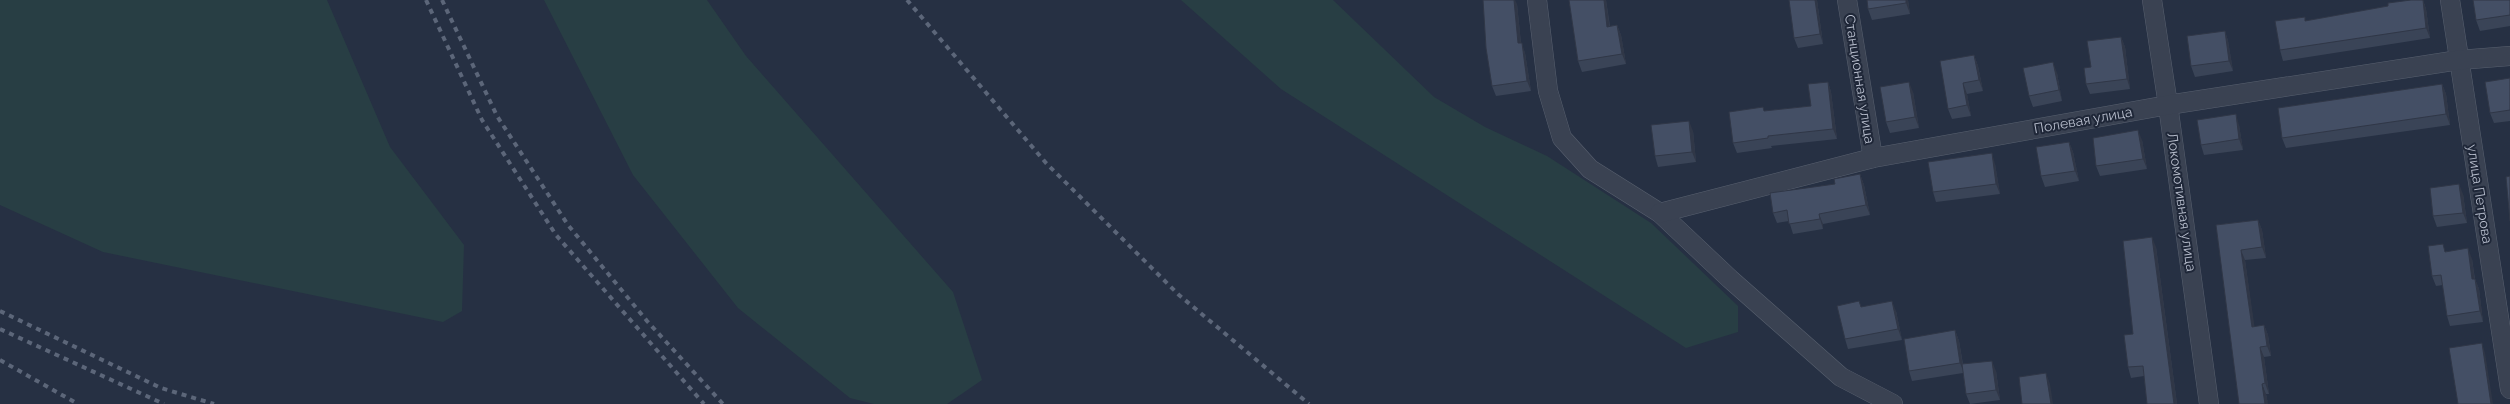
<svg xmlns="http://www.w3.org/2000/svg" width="2510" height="404" font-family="Raleway,sans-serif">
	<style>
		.green { fill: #283e44 }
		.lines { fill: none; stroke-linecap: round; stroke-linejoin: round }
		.street-casing { stroke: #58606f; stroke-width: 20 }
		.street { stroke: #3a4252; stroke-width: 19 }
		.rail { stroke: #5c6679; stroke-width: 4; stroke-dasharray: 5 5; stroke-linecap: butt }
		.wall { fill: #3a4457 }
		.shaded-wall { fill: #303747 }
		.building { fill: #444f65; stroke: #303747 }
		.labels { text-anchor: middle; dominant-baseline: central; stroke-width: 4; stroke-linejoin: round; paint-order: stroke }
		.street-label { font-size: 14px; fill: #b7bdcc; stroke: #1f2738 }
	</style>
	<rect width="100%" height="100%" fill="#263043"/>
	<g class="green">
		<polygon points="0,0 327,0 390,147 464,245 462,311 443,322 103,252 0,205"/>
		<polygon points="544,0 707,0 746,56 953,292 982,380 947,404 874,404 850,398 738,308 633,175"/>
		<polygon points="1181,0 1333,0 1434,97 1485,127 1547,156 1651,223 1738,306 1738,332 1686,348 1281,89"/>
	</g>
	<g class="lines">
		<g class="street-casing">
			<g id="street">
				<polyline points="1537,0 1548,91 1562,138 1590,169 1660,213 1730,279 1841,377 1893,404"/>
				<polyline points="1847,0 1873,158"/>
				<polyline points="2152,0 2168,105 2209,404"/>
				<polyline points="2450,0 2510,389"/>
				<polyline points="1660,213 1873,158 2168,105 2459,60 2510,56"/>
			</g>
		</g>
		<use href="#street" class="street"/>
		<g class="rail">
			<polyline points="426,0 482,120 556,235 704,404"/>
			<polyline points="442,0 497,116 568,225 647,321 723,404"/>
			<polyline points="907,0 1046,163 1179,295 1309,404"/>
			<polyline points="0,311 161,388 214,404"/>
			<polyline points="0,329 164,404"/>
			<polyline points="0,360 78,404"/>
		</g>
	</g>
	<g class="wall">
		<polygon points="1569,0 1606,0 1610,26 1617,25 1621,35 1626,64 1582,72 1578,61"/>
		<polygon points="1817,0 1823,44 1798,48 1794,38"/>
		<polygon points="1908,0 1910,14 1872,20 1868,9"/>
		<polygon points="2423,0 2426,9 2430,38 2283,61 2280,50 2306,21"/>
		<polygon points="2510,0 2510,26 2480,31 2476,20"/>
		<polygon points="1517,4 1521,43 1525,53 1531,91 1496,96 1492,86"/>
		<polygon points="2225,31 2228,41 2233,71 2195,77 2191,66"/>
		<polygon points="2121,37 2125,47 2130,89 2090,94 2086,84 2091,67"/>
		<polygon points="1974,55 1978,66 1983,91 1967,94 1971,116 1952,119 1948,109"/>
		<polygon points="2057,73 2062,101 2033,107 2029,96"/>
		<polygon points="2510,78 2510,121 2494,123 2490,113"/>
		<polygon points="1828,82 1831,92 1837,139 1771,146 1772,148 1737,153 1733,143 1765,111 1811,106"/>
		<polygon points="2442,84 2446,94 2450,125 2286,148 2282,138"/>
		<polygon points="1913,92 1919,128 1890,133 1886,122"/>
		<polygon points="2239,125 2243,150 2204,155 2201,145"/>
		<polygon points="1693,131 1696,162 1658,167 1655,156"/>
		<polygon points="2142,140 2147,169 2100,176 2096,166"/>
		<polygon points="2069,142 2073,152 2079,181 2045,187 2041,176"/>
		<polygon points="1995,164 2000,194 1936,202 1933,192"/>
		<polygon points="1860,174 1864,185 1870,215 1823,224 1823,229 1793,234 1789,221 1777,223 1773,213"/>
		<polygon points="2463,194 2467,223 2437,227 2433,216"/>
		<polygon points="2258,220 2262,230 2266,258 2245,260 2254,327 2264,325 2268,335 2271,356 2264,357 2269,394 2266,394 2268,404 2216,225"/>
		<polygon points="2156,247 2177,404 2147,404 2144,376 2131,378 2128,367 2133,334"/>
		<polygon points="2446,251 2472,259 2475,279 2479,289 2483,322 2450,326 2447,316 2443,285 2436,286 2432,276"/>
		<polygon points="1862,307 1896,311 1902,340 1848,349 1845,339"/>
		<polygon points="1955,330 1959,341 1963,364 1996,371 2000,400 1970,404 1966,394 1963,373 1912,381 1909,371"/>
	</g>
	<g class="shaded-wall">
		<polygon points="1514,0 1515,0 1517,4 1522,54 1518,43"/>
		<polygon points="1604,0 1606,0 1611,37 1607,27"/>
		<polygon points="1815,0 1817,0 1823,44 1820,34"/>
		<polygon points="1906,0 1908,0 1910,14 1906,3"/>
		<polygon points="2423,0 2426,9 2430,38 2426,28"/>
		<polygon points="1617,25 1621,35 1626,64 1622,54"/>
		<polygon points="2225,31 2228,41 2233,71 2229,61"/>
		<polygon points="2121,37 2125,47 2130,89 2127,79"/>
		<polygon points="1522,43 1525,53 1531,91 1527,81"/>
		<polygon points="1974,55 1978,66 1983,91 1979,80"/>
		<polygon points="2053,62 2057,73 2062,101 2059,90"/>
		<polygon points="1828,82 1831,92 1837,139 1833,129"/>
		<polygon points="1909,82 1913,92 1919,128 1915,117"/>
		<polygon points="1963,83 1967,94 1971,116 1967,105"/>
		<polygon points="2442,84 2446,94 2450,125 2446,114"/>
		<polygon points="2236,114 2239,125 2243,150 2239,139"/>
		<polygon points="1689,121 1693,131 1696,162 1692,152"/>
		<polygon points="2138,130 2142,140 2147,169 2143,159"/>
		<polygon points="2069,142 2073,152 2079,181 2075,171"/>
		<polygon points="1992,153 1995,164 2000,194 1996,184"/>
		<polygon points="1860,174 1864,185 1870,215 1866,205"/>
		<polygon points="2459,184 2463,194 2467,223 2463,213"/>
		<polygon points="1819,214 1823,224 1823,229 1820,219"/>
		<polygon points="2258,220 2262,230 2266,258 2262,247"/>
		<polygon points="2152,237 2156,247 2177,404 2174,404"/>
		<polygon points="2468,248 2472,259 2476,290 2472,279"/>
		<polygon points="2241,250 2245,260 2256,337 2252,327"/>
		<polygon points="2475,279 2479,289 2483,322 2480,311"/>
		<polygon points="1892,301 1896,311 1902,340 1898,329"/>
		<polygon points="2264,325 2268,335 2271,356 2267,346"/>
		<polygon points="1955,330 1959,341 1964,373 1960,363"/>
		<polygon points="2482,343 2485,353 2493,404 2491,404"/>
		<polygon points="2260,347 2264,357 2269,394 2265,383"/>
		<polygon points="1992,361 1996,371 2000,400 1996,390"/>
		<polygon points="2046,373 2050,384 2053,404 2051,404"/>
		<polygon points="2262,384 2266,394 2268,404 2265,404"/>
	</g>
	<g class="building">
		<polygon points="1483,0 1514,0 1518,43 1522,43 1527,81 1492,86 1486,48"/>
		<polygon points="1569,0 1604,0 1607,27 1617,25 1622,54 1578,61"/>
		<polygon points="1789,0 1815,0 1820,34 1794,38"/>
		<polygon points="1867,0 1906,0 1906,3 1868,9"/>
		<polygon points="2411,0 2423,0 2426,28 2280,50 2275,21 2305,17 2305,21 2388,6 2388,3"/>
		<polygon points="2473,0 2510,0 2510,15 2476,20"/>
		<polygon points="2225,31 2229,61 2191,66 2187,36"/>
		<polygon points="2121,37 2127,79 2086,84 2084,68 2091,67 2087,41"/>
		<polygon points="1974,55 1979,80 1963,83 1967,105 1948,109 1940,61"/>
		<polygon points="2053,62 2059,90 2029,96 2023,68"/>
		<polygon points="2510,78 2510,110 2490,113 2485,82"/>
		<polygon points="1828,82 1833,129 1768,136 1768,138 1733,143 1729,112 1763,107 1764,111 1811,106 1808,84"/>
		<polygon points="1909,82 1915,117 1886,122 1880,87"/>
		<polygon points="2442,84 2446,114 2282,138 2278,108"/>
		<polygon points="2236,114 2239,139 2201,145 2197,120"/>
		<polygon points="1689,121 1692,152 1655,156 1651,125"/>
		<polygon points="2138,130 2143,159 2096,166 2093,138"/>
		<polygon points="2069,142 2075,171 2041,176 2036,147"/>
		<polygon points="1992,153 1996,184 1933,192 1928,162"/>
		<polygon points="1860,174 1866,205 1819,214 1820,219 1789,224 1787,210 1773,213 1770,193 1835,184 1834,179"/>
		<polygon points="2510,176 2510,221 2506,177"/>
		<polygon points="2459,184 2463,213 2433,216 2430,188"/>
		<polygon points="2258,220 2262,247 2241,250 2252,327 2264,325 2267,346 2260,347 2265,383 2262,384 2265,404 2239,404 2216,225"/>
		<polygon points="2152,237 2174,404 2147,404 2143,366 2128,367 2124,335 2133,334 2123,241"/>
		<polygon points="2443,244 2445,252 2468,248 2472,279 2475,279 2480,311 2447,316 2441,275 2432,276 2428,246"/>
		<polygon points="1859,301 1861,307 1892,301 1898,329 1845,339 1837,306"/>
		<polygon points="1955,330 1960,363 1909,371 1904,339"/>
		<polygon points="2482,343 2491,404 2458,404 2449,348"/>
		<polygon points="1992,361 1996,390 1966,394 1962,364"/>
		<polygon points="2046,373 2051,404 2022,404 2019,377"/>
	</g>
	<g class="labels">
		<g class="street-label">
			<text transform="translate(1860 79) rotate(81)">Станционная улица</text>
			<text transform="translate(2083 120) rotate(-10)">Полевая улица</text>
			<text transform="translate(2480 194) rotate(81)">улица Петрова</text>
			<text transform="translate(2182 202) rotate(82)">Локомотивная улица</text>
		</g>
	</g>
</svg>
